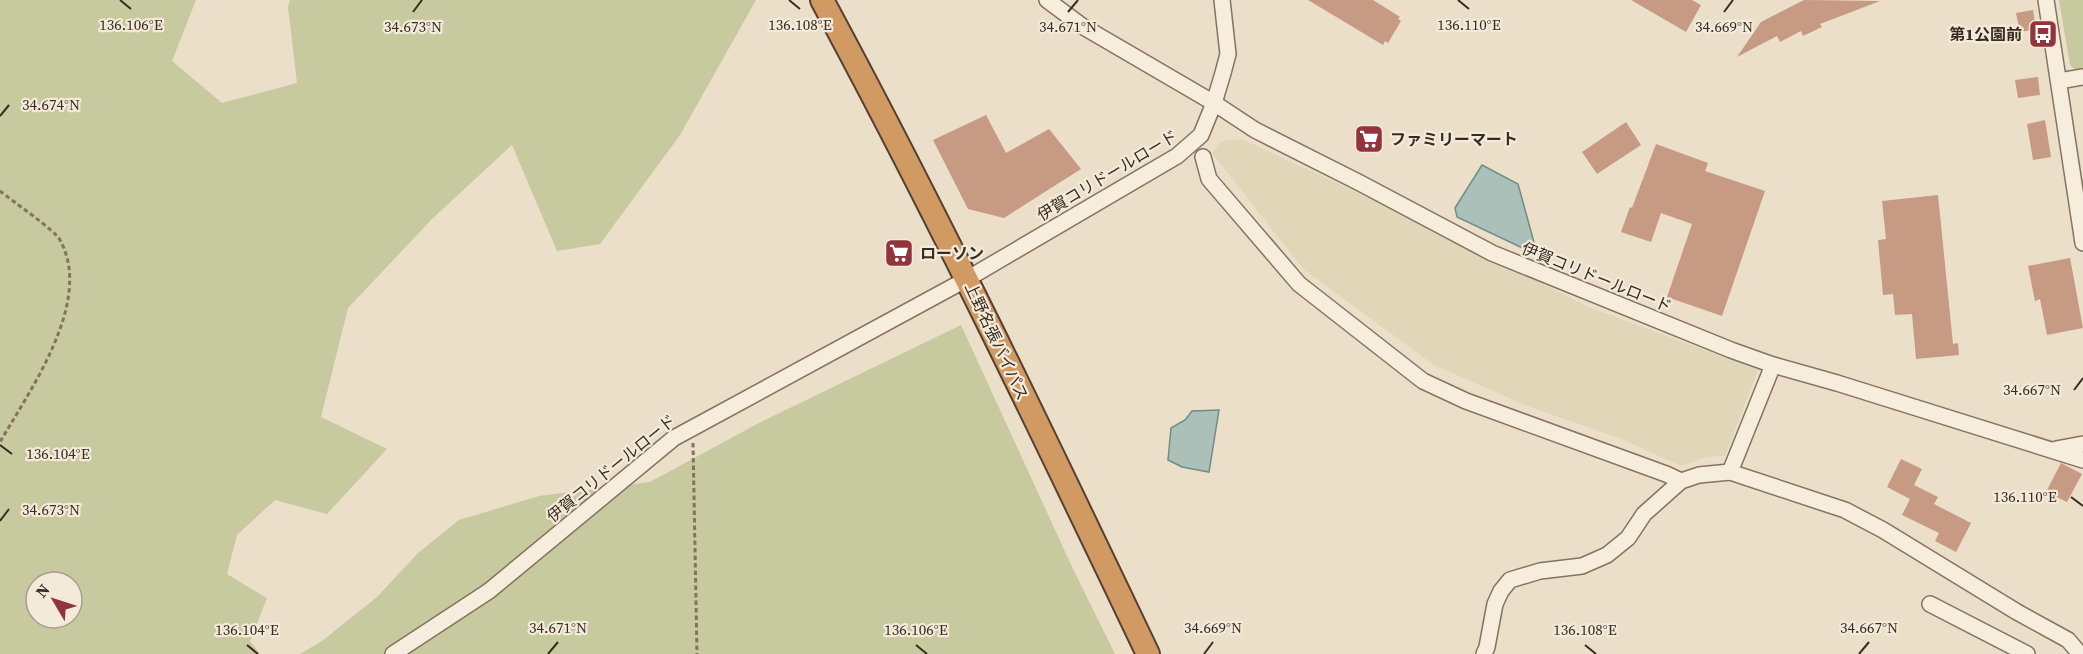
<svg xmlns="http://www.w3.org/2000/svg" width="2083" height="654" font-family="'Source Serif 4','Noto Sans JP',serif">
	<style>
		.farmland { fill: #e0d7b8 }
		.green { fill: #c7c99e; fill-rule: evenodd }
		.water { fill: #aac0b8; stroke: #718e85; stroke-width: 1.5 }
		.building { fill: #c69a83 }
		.lines { fill: none; stroke-linecap: round; stroke-linejoin: round }
		.minor-casing { stroke: #86725f; stroke-width: 18 }
		.highway-casing { stroke: #554133; stroke-width: 26 }
		.path { stroke: #86725f; stroke-width: 3; stroke-dasharray: 4.5 3; stroke-linecap: butt }
		.minor { stroke: #f6eddc; stroke-width: 15 }
		.highway { stroke: #d29a63; stroke-width: 22 }
		.ticks { fill: none; stroke: #382b22; stroke-width: 2 }
		.labels { text-anchor: middle; dominant-baseline: central; stroke-width: 4.5; stroke-linejoin: round; paint-order: stroke }
		.poi-label { font-size: 16px; font-weight: bold; fill: #382b22; stroke: #f3ead9; text-anchor: start }
		.street-label { font-size: 16px; fill: #382b22; stroke: #f3ead9 }
		.ticks-label { font-size: 15px; text-anchor: middle; fill: #382b22; stroke: #f3ead9; stroke-width: 4.5; stroke-linejoin: round; paint-order: stroke }
	</style>
	<rect width="100%" height="100%" fill="#ebdfca"/>
	<polygon class="farmland" points="1242,139 1401,213 1589,307 1758,370 1725,456 1707,457 1681,466 1619,438 1527,406 1434,365 1303,269 1212,153 1222,141"/>
	<g class="green">
		<path d="M0 0H196L172 61 222 103 297 83 288 7 290 0H756L680 135 600 244 557 251 512 145 432 219 348 308 321 417 387 449 327 514 275 500 237 535 227 574 267 598 250 641 260 654H0ZM36 582H72V618H36Z"/>
		<polygon points="2059,0 2083,0 2083,70 2076,71 2070,65"/>
		<polygon points="961,325 1073,569 1115,654 300,654 322,641 377,597 418,553 459,520 539,496 650,482 757,424"/>
	</g>
	<g class="water">
		<polygon points="1482,165 1518,184 1535,246 1529,251 1457,217 1455,208"/>
		<polygon points="1219,410 1209,472 1182,467 1168,460 1171,428 1185,420 1192,411"/>
	</g>
	<g class="building">
		<polygon points="1308,0 1373,0 1400,17 1398,19 1401,21 1388,43 1385,41 1383,45"/>
		<polygon points="1631,0 1692,0 1701,5 1686,32"/>
		<polygon points="1804,0 1880,1 1820,24 1822,27 1803,36 1801,31 1780,42 1777,36 1737,57 1761,22"/>
		<polygon points="2033,10 2036,29 2020,32 2016,13"/>
		<polygon points="2038,77 2040,95 2018,98 2015,80"/>
		<polygon points="986,115 1006,153 1049,129 1081,169 1004,218 968,209 933,140"/>
		<polygon points="2045,120 2051,157 2033,160 2027,124"/>
		<polygon points="1626,122 1641,145 1597,174 1582,152"/>
		<polygon points="1656,144 1708,163 1705,171 1765,191 1722,316 1667,297 1692,224 1661,213 1651,242 1621,232 1630,207 1632,208"/>
		<polygon points="1938,195 1953,344 1958,343 1959,355 1916,359 1912,314 1895,315 1893,294 1883,295 1878,240 1886,239 1882,201"/>
		<polygon points="2070,258 2083,328 2047,335 2040,299 2035,301 2028,266"/>
		<polygon points="1901,459 1922,469 1914,485 1938,497 1934,504 1971,523 1956,552 1935,541 1939,533 1902,515 1910,499 1887,487"/>
		<polygon points="2061,463 2082,474 2067,502 2046,492"/>
	</g>
	<g class="lines">
		<g class="minor-casing">
			<g id="minor">
				<polyline points="1047,0 1082,26 1214,103 1255,130 1360,183 1492,253 1731,350 1773,365 1837,383 2083,460"/>
				<polyline points="2046,0 2083,243"/>
				<polyline points="2059,81 2083,77"/>
				<polyline points="1203,157 1209,179 1299,284 1423,381 1466,401 1666,474 1681,481"/>
				<polyline points="2056,449 2083,444"/>
				<polyline points="1730,472 1773,365"/>
				<polyline points="1930,604 2027,654"/>
				<polyline points="393,654 489,591 674,438 967,279 1177,156 1201,135 1214,103 1223,73 1228,54 1222,0"/>
				<polyline points="1484,654 1487,647 1495,604 1501,591 1510,580 1540,571 1582,566 1607,555 1628,538 1644,514 1681,481 1699,475 1730,472 1845,510 1883,530 2017,612 2068,640 2080,654"/>
			</g>
		</g>
		<g class="highway-casing">
			<path id="highway" d="M822 0C938 215 1043 434 1148 654"/>
		</g>
		<g class="path">
			<path d="M0 191C11 200 56 231 60 240 94 301 30 390 0 442"/>
			<polyline points="693,443 697,654"/>
		</g>
		<use href="#minor" class="minor"/>
		<use href="#highway" class="highway"/>
	</g>
	<path class="ticks" d="M120 0 131 9M789 0 800 9M1458 0 1469 9M413 12 422 0M1068 12 1078 0M1724 12 1733 0M0 116 9 105M2074 390 2083 378M0 445 12 454M2071 497 2083 506M0 521 9 509M247 645 258 654M916 645 927 654M1585 645 1596 654M548 654 558 642M1204 654 1213 642M1859 654 1869 642"/>
	<defs>
		<g id="bus-square" transform="scale(1.5)"><rect x="-9" y="-9" width="18" height="18" rx="4" fill="#91343b" stroke="#f3ead9"/><path d="M-5-6H5V4H4V6H2V4H-2V6H-4V4H-5ZM-3.5-4V0h7V-4ZM-3.5 1.2v1.5H-2V1.2ZM2 1.2v1.5H3.5V1.2Z" fill="#fff"/></g>
		<g id="supermarket-square" transform="scale(1.5)"><rect x="-9" y="-9" width="18" height="18" rx="4" fill="#91343b" stroke="#f3ead9"/><path d="M-6-5.5h2.5l.6 2H6L4.5 2H-2.5L-4.4-4H-6ZM-1.5 3.2a1.3 1.3 0 1 0 .1 0ZM3 3.2a1.3 1.3 0 1 0 .1 0Z" fill="#fff"/></g>
	</defs>
	<g fill-rule="evenodd">
		<use href="#bus-square" x="2043" y="34"/>
		<use href="#supermarket-square" x="1369" y="139"/>
		<use href="#supermarket-square" x="899" y="253"/>
	</g>
	<g class="labels">
		<g class="poi-label">
			<text x="2022" y="34" text-anchor="end">第1公園前</text>
			<text x="1390" y="139">ファミリーマート</text>
			<text x="920" y="253">ローソン</text>
		</g>
		<g class="street-label">
			<text transform="translate(1107 175) rotate(-31)">伊賀コリドールロード</text>
			<text transform="translate(1597 277) rotate(22)">伊賀コリドールロード</text>
			<text transform="translate(997 341) rotate(65)">上野名張バイパス</text>
			<text transform="translate(611 468) rotate(-39)">伊賀コリドールロード</text>
		</g>
	</g>
	<g class="ticks-label">
		<text x="131" y="30">136.106°E</text>
		<text x="800" y="30">136.108°E</text>
		<text x="1469" y="30">136.110°E</text>
		<text x="413" y="32">34.673°N</text>
		<text x="1068" y="32">34.671°N</text>
		<text x="1724" y="32">34.669°N</text>
		<text x="51" y="110">34.674°N</text>
		<text x="2032" y="395">34.667°N</text>
		<text x="58" y="459">136.104°E</text>
		<text x="2025" y="502">136.110°E</text>
		<text x="51" y="515">34.673°N</text>
		<text x="558" y="633">34.671°N</text>
		<text x="1213" y="633">34.669°N</text>
		<text x="1869" y="633">34.667°N</text>
		<text x="247" y="635">136.104°E</text>
		<text x="916" y="635">136.106°E</text>
		<text x="1585" y="635">136.108°E</text>
	</g>
	<g transform="translate(54 600) rotate(309)"><circle r="28" fill="#f3ead9" stroke="#a89e90" stroke-width="1.5"/>
	<path d="M0-4.5L10 22L0 15L-10 22Z" fill="#91343b"/>
	<text y="-9" font-size="16" font-weight="bold" text-anchor="middle" fill="#382b22">N</text>
	</g>
</svg>
